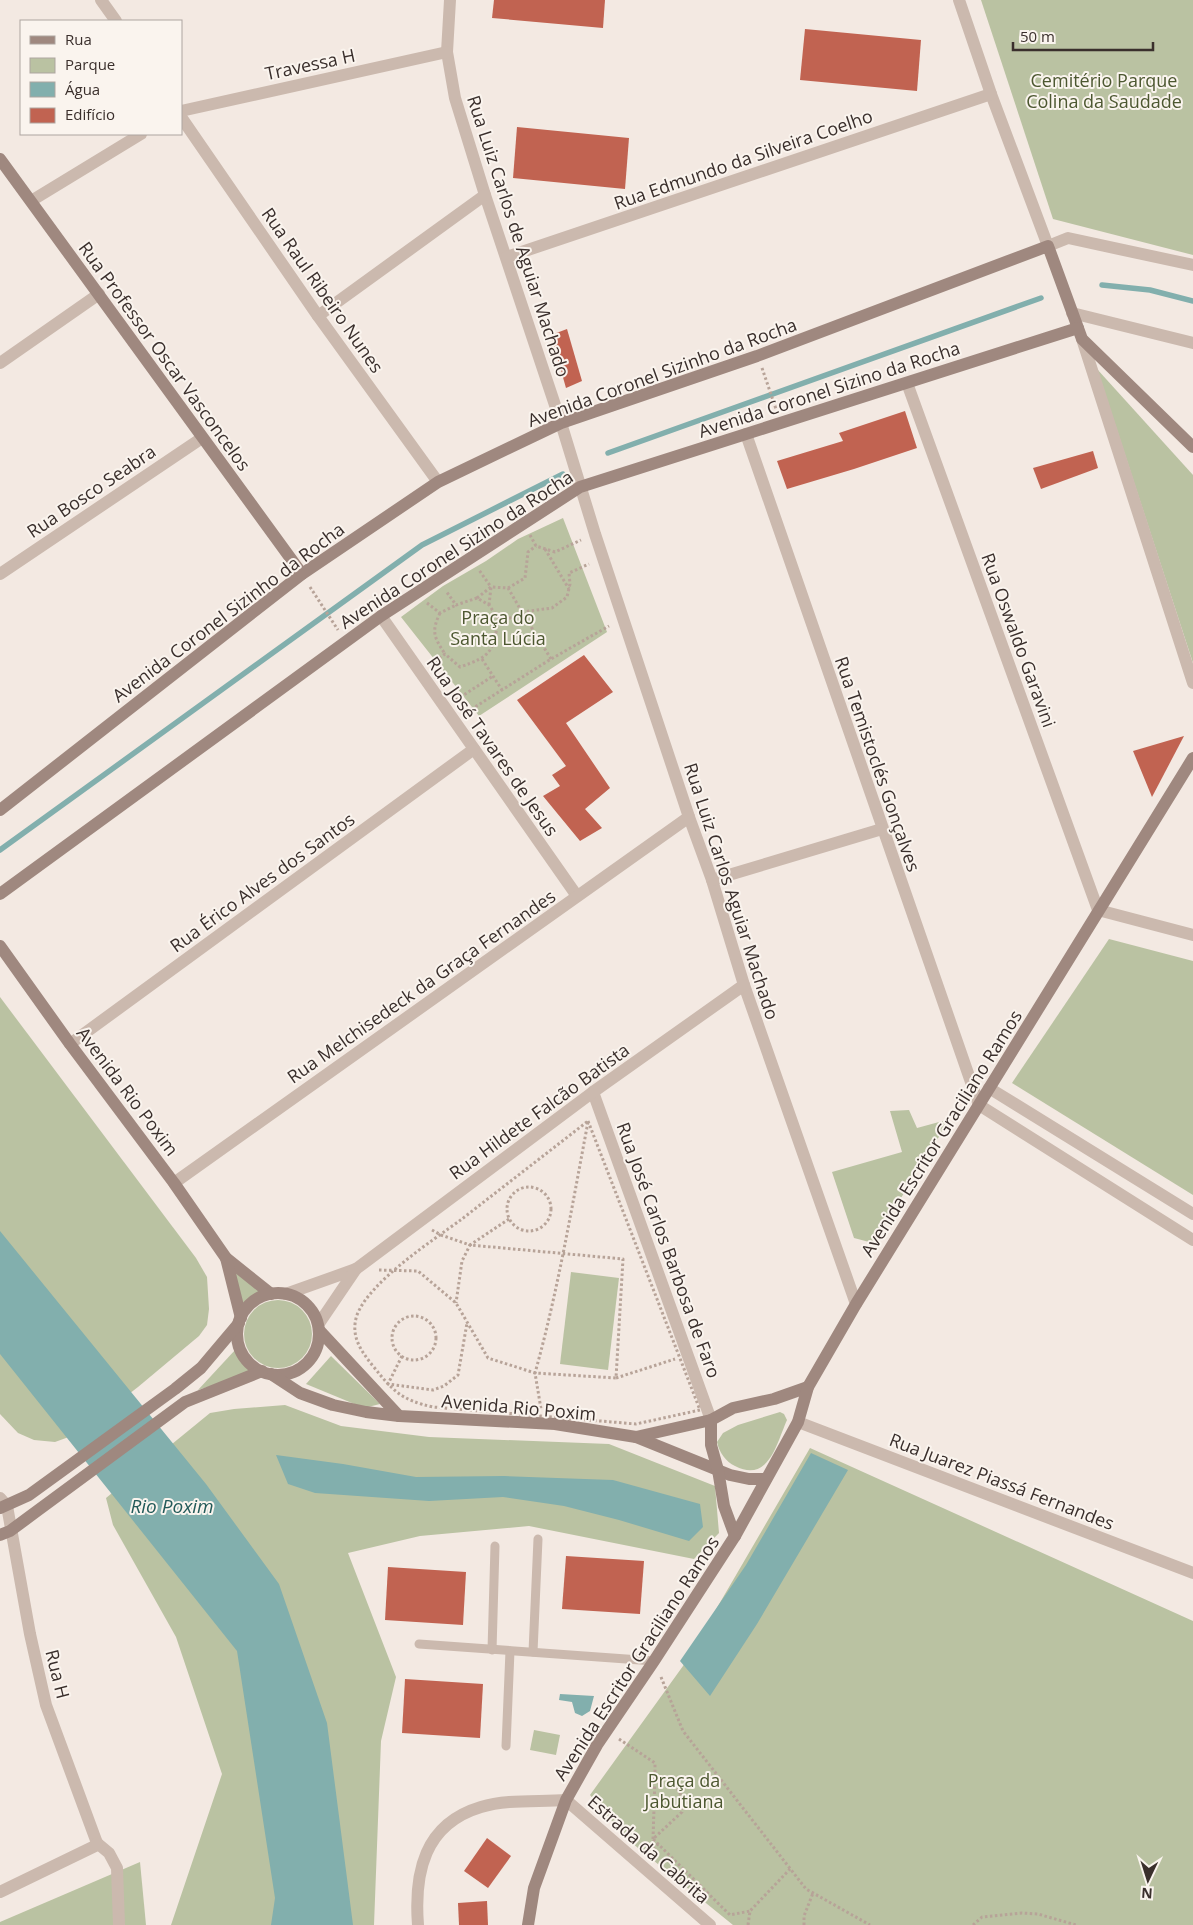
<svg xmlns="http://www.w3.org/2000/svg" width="1193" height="1925" font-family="'Open Sans',sans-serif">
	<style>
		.green { fill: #bac2a2 }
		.water { fill: #82afad }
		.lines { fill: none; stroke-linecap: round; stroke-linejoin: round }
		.stream { stroke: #82afad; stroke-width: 5.5 }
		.building { fill: #c16351 }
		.path { stroke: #b7a398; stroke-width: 3; stroke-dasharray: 2.5 2.5; stroke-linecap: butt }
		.lane { stroke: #cbb9ae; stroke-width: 9 }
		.street { stroke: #cbb9ae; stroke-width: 12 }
		.secondary { stroke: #9f887f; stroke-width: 12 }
		.labels { text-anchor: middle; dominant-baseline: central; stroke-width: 4; stroke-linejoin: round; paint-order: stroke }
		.street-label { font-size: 18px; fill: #3a2f2c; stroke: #faf4ee }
		.park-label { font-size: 18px; fill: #4c5730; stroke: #faf4ee }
		.water-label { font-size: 19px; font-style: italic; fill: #225a59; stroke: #faf4ee }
	</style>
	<rect width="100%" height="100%" fill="#f3e9e2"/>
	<g class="green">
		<polygon points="981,0 1193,0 1193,255 1053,219"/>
		<polygon points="1097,369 1193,475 1193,663"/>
		<polygon points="563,518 607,632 479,716 401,617 443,586 486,561 518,539"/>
		<polygon points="1109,939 1193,961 1193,1195 1012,1083"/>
		<polygon points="0,997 196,1258 207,1277 209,1309 207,1325 199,1336 138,1387 77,1434 55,1442 34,1440 18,1433 0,1414"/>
		<polygon points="909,1110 917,1128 950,1119 873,1243 854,1238 832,1172 902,1152 890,1111"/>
		<polygon points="231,1268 262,1293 243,1307"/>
		<polygon points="571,1272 619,1278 608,1370 560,1364"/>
		<circle cx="278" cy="1334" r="34"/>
		<polygon points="236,1349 252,1373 198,1390"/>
		<polygon points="331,1356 380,1404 364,1408 306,1384"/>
		<polygon points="285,1405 341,1426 429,1437 609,1444 715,1486 719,1533 694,1559 529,1526 420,1536 348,1553 396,1677 381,1741 374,1925 171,1925 222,1774 176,1637 113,1525 106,1498 210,1413 234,1409"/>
		<path d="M780 1412 784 1414 787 1420C777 1442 769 1484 735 1466 726 1462 719 1452 717 1442L723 1433 738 1425Z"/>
		<polygon points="810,1448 1193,1621 1193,1925 733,1925 627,1839 590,1795 683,1666"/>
		<polygon points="534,1730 560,1735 556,1755 530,1750"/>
		<polygon points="140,1862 146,1925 0,1925 0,1922"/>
	</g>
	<g class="water">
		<polygon points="0,1231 206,1484 279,1584 327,1723 353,1925 271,1925 275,1898 237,1651 0,1354"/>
		<polygon points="811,1453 848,1470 757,1624 710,1696 680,1661 746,1565"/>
		<polygon points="276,1455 343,1464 416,1477 504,1476 613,1480 700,1504 703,1527 689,1541 619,1520 564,1506 503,1497 429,1501 315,1493 288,1484"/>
		<polygon points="560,1694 594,1696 590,1711 582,1716 575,1713 572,1702 559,1700"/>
	</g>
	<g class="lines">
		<g class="stream">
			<polyline points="1102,285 1150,290 1193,301"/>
			<polyline points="608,453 1041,298"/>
			<polyline points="0,850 422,545 563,474"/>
		</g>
	</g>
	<g class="building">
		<polygon points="494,0 605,0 603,28 492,18"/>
		<polygon points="805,29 921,40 917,91 800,80"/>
		<polygon points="517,127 629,138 625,189 513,178"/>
		<polygon points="567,329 582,381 566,388 551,335"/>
		<polygon points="905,411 917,448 854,469 787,489 777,461 843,441 839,433"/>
		<polygon points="1093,451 1098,468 1041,489 1033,468"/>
		<polygon points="584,655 613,692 566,723 610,788 585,809 602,828 580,841 543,796 560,786 552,775 566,766 517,700"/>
		<polygon points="1184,736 1152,797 1133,751"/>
		<polygon points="566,1556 644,1561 640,1614 562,1609"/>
		<polygon points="388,1567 466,1572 463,1625 385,1620"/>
		<polygon points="405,1679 483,1684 480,1738 402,1733"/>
		<polygon points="487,1838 511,1856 488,1888 464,1871"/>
		<polygon points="487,1901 488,1925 459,1925 458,1903"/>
	</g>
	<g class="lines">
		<g class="path">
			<polyline points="762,368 776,409"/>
			<polyline points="530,535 536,546 555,552 581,540"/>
			<polyline points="545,549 569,589"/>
			<polyline points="310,587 338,630"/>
			<polyline points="508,588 525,578 528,552 536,546"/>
			<polyline points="477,598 491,587 479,570"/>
			<polyline points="427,603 440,613 456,605"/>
			<polyline points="489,605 491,587 508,588 522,612 498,624"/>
			<path d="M440 613C431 632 434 637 445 654"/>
			<polyline points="482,659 502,690"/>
			<polyline points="551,659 522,612 552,608 567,597 570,584 569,573 589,564"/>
			<path d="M431 664 445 654 460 667C492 656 494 651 498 618L489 605 477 598 456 605 446 591"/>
			<polyline points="456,700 493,676"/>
			<polyline points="467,712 551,659 609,626"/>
			<path d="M588 1121 700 1410 636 1424 433 1407C401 1400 393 1391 373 1366 361 1351 350 1336 357 1315 370 1281 432 1241 462 1219 504 1186 546 1154 588 1121Z"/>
			<circle cx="529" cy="1209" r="22"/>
			<path d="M509 1219 470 1245 623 1259 616 1378 535 1373C558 1291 572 1206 588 1122"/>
			<polyline points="432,1230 441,1235 470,1245 462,1261 456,1303"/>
			<polyline points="379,1270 418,1271 456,1303 488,1358 535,1373 541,1409"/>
			<circle cx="414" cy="1338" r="22"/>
			<polyline points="402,1356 388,1384 433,1390 444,1386 458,1375 467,1323"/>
			<polyline points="616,1378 675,1359"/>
			<polyline points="661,1677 683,1731 806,1889 870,1925"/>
			<polyline points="619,1739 655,1763 655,1777"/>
			<polyline points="653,1839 655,1777 672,1779 683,1799 682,1812 653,1839 730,1915 750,1911"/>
			<polyline points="650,1853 658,1844"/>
			<polyline points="748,1925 750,1911 790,1869"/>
			<polyline points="804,1925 804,1916 813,1893"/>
			<polyline points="973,1925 982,1917 1022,1913 1038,1914 1076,1925"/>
		</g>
		<g class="lane">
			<polyline points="419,1644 654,1661"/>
			<polyline points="492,1650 495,1546"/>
			<polyline points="533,1652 538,1539"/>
			<polyline points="506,1746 510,1651"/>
		</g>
		<g class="street">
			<polyline points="101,0 116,21"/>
			<polyline points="450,0 447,52 455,98 485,195 561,423 595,534 689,817 712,880 744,985 856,1304"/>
			<polyline points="959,0 991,94 1048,246 1068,238 1193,265"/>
			<polyline points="181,111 447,52"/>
			<polyline points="181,117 318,316 438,482"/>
			<polyline points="31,201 141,134"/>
			<polyline points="507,257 991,94"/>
			<polyline points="1072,313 1193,343"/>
			<polyline points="318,316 485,195"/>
			<polyline points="1082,339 1193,683"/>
			<polyline points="0,363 99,294"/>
			<polyline points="907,383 1098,910 1193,935"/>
			<polyline points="746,434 979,1105 1193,1240"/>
			<polyline points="0,574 202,438"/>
			<polyline points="381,616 577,896"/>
			<polyline points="712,880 882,829"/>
			<polyline points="70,1044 474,749"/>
			<polyline points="989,1088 1193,1214"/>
			<polyline points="593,1092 711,1420"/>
			<polyline points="174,1183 689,817"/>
			<polyline points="286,1294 356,1269 593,1092 744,985"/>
			<polyline points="318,1325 356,1269"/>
			<polyline points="798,1422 1193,1573"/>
			<polyline points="0,1498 7,1506 30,1634 46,1705 97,1843"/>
			<polyline points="97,1843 109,1853 117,1868 119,1925"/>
			<polyline points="0,1892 95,1846 97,1843"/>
			<path d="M418 1925C414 1873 424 1824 481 1807 507 1799 538 1802 566 1800L710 1925"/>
		</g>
		<g class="secondary">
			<polyline points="0,159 302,574"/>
			<polyline points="0,810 302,574 438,482 561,423 757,356 1048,246 1082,339 1193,447"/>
			<polyline points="0,894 381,616 580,487 1078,328"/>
			<polyline points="0,946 70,1044 174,1183 226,1258 271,1294"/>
			<polyline points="226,1258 241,1318"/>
			<circle cx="278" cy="1334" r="41"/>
			<polyline points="320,1331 399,1416"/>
			<polyline points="271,1374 300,1393 333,1405 366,1412 399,1416 555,1424 636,1437 730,1475 749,1479 766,1479"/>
			<polyline points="711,1420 711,1445 718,1470 724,1506 735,1536"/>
			<polyline points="636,1437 711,1420 733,1408 774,1399 808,1387"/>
			<polyline points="0,1508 29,1495 175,1389 201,1368 239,1323"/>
			<polyline points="0,1535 10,1531 37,1511 185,1402 262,1371"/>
			<polyline points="528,1925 534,1888 566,1800 597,1745 654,1661 735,1536 798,1422 808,1387 856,1304 1193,758"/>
		</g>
	</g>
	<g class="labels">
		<g class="street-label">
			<text transform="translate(310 64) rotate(-12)">Travessa H</text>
			<text transform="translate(743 159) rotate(-19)">Rua Edmundo da Silveira Coelho</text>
			<text transform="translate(519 236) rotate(72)">Rua Luiz Carlos de Aguiar Machado</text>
			<text transform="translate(323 290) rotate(55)">Rua Raul Ribeiro Nunes</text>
			<text transform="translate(165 356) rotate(54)">Rua Professor Oscar Vasconcelos</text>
			<text transform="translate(662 372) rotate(-20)">Avenida Coronel Sizinho da Rocha</text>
			<text transform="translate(829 389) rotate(-18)">Avenida Coronel Sizino da Rocha</text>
			<text transform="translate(91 491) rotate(-34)">Rua Bosco Seabra</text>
			<text transform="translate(456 549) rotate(-33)">Avenida Coronel Sizino da Rocha</text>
			<text transform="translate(228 612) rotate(-37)">Avenida Coronel Sizinho da Rocha</text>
			<text transform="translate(1019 640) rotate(70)">Rua Oswaldo Garavini</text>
			<text transform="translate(493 746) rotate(55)">Rua José Tavares de Jesus</text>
			<text transform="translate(878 764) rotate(71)">Rua Temistoclés Gonçalves</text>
			<text transform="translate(262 882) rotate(-36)">Rua Érico Alves dos Santos</text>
			<text transform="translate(732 891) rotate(72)">Rua Luiz Carlos Aguiar Machado</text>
			<text transform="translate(421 986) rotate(-35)">Rua Melchisedeck da Graça Fernandes</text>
			<text transform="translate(128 1091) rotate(53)">Avenida Rio Poxim</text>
			<text transform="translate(539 1111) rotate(-36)">Rua Hildete Falcão Batista</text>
			<text transform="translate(941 1133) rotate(-58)">Avenida Escritor Graciliano Ramos</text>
			<text transform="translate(669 1250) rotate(70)">Rua José Carlos Barbosa de Faro</text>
			<text transform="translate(519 1407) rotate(5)">Avenida Rio Poxim</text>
			<text transform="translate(1002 1481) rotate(21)">Rua Juarez Piassá Fernandes</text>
			<text transform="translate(636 1658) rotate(-57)">Avenida Escritor Graciliano Ramos</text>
			<text transform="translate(58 1674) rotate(76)">Rua H</text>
			<text transform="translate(649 1849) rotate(41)">Estrada da Cabrita</text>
		</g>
		<g class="park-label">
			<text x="1104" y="80">Cemitério Parque<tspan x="1104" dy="21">Colina da Saudade</tspan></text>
			<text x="498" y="617">Praça do<tspan x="498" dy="21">Santa Lúcia</tspan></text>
			<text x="684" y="1780">Praça da<tspan x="684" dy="21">Jabutiana</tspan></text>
		</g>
		<g class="water-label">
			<text x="172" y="1506">Rio Poxim</text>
		</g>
	</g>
	<rect x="20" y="20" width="162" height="115" fill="#faf4ee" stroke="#ada5a0"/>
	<rect x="30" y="36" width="25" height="8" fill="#9f887f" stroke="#ada5a0"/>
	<text x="65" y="45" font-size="15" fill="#3a2f2c">Rua</text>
	<rect x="30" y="58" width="25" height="15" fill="#bac2a2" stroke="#ada5a0"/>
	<text x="65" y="70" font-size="15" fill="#3a2f2c">Parque</text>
	<rect x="30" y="82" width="25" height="15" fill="#82afad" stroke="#ada5a0"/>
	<text x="65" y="95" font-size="15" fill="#3a2f2c">Água</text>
	<rect x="30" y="108" width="25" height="15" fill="#c16351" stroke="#ada5a0"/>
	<text x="65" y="120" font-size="15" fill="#3a2f2c">Edifício</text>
	<g transform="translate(1148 1880) rotate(184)" stroke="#faf4ee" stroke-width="4" paint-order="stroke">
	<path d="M0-4L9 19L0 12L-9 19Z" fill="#3a2f2c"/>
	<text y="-8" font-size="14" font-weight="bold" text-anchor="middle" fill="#3a2f2c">N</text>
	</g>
	<path d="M1013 42v8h140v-8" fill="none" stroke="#3a2f2c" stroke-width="2.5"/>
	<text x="1020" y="42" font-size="15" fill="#3a2f2c" stroke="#faf4ee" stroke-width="4" paint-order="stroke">50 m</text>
</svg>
